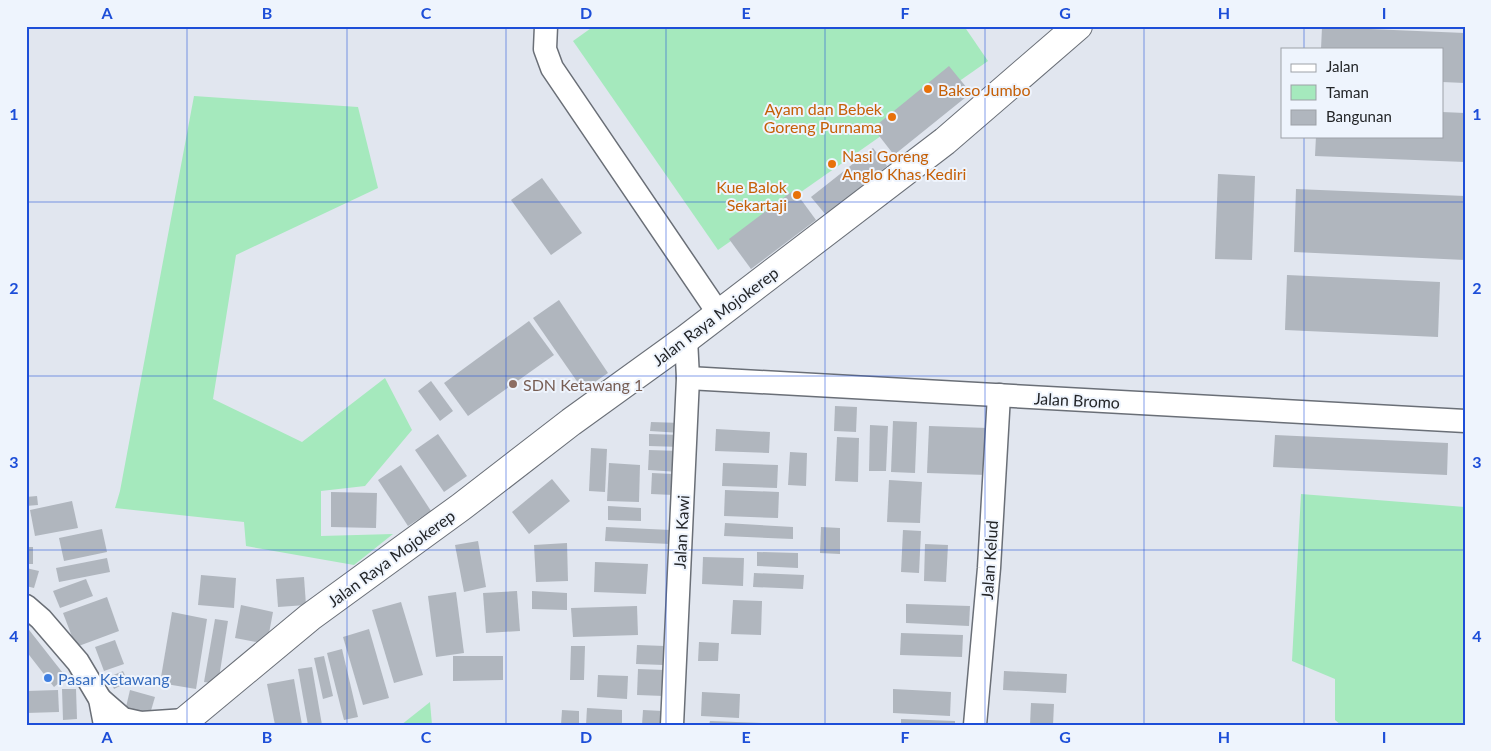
<svg xmlns="http://www.w3.org/2000/svg" width="1491" height="751" font-family="Lato,sans-serif">
	<style>
		.green { fill: #a5e9bd }
		.building { fill: #b0b6be }
		.lines { fill: none; stroke-linecap: round; stroke-linejoin: round }
		.minor-casing { stroke: #6a6f77; stroke-width: 25 }
		.major-casing { stroke: #6a6f77; stroke-width: 30 }
		.minor { stroke: #fff; stroke-width: 22 }
		.major { stroke: #fff; stroke-width: 28 }
		.grid { fill: none; stroke: #1d4ed8; stroke-width: 1; stroke-opacity: 0.55 }
		.food-dot { fill: #e8710a; stroke: #eef4fd; stroke-width: 2 }
		.education-dot { fill: #8d6e63; stroke: #eef4fd; stroke-width: 2 }
		.shop-dot { fill: #3f7fe0; stroke: #eef4fd; stroke-width: 2 }
		.labels { text-anchor: middle; dominant-baseline: central; stroke-width: 4; stroke-linejoin: round; paint-order: stroke }
		.food-label { font-size: 16px; fill: #c56008; stroke: #eef4fd; text-anchor: start }
		.street-label { font-size: 16px; fill: #232528; stroke: #eef4fd }
		.education-label { font-size: 16px; fill: #785e54; stroke: #eef4fd; text-anchor: start }
		.shop-label { font-size: 16px; fill: #366cbe; stroke: #eef4fd; text-anchor: start }
		.neatline { fill: none; stroke: #1d4ed8; stroke-width: 2 }
		.grid-label { font-size: 16px; text-anchor: middle; font-weight: bold; fill: #1d4ed8 }
	</style>
	<rect width="100%" height="100%" fill="#e1e6ef"/>
	<g class="green">
		<polygon points="594,26 964,26 988,61 718,250 573,41"/>
		<polygon points="194,96 358,107 378,188 236,255 213,399 302,442 385,378 412,430 365,486 321,491 321,536 393,534 354,565 246,546 244,522 115,508 120,491"/>
		<polygon points="1301,494 1465,507 1465,725 1341,725 1335,720 1335,679 1292,661"/>
		<polygon points="430,702 432,725 401,725"/>
	</g>
	<g class="building">
		<polygon points="1322,27 1465,33 1465,83 1442,82 1442,49 1321,49"/>
		<polygon points="949,66 971,93 894,155 873,128"/>
		<polygon points="1442,112 1465,113 1465,162 1315,156 1316,136 1442,136"/>
		<polygon points="873,148 887,166 826,215 811,197"/>
		<polygon points="1218,174 1255,176 1252,260 1215,259"/>
		<polygon points="542,178 582,233 551,255 511,200"/>
		<polygon points="1296,189 1465,196 1465,260 1294,252"/>
		<polygon points="794,190 816,220 751,269 729,239"/>
		<polygon points="1287,275 1440,282 1438,337 1285,330"/>
		<polygon points="559,300 608,373 583,390 533,318"/>
		<polygon points="529,321 554,355 468,416 444,383"/>
		<polygon points="431,381 453,411 440,421 418,391"/>
		<polygon points="835,406 857,407 856,432 834,431"/>
		<polygon points="893,421 917,422 915,473 891,472"/>
		<polygon points="651,422 682,423 681,433 650,431"/>
		<polygon points="870,425 888,426 886,471 869,471"/>
		<polygon points="929,426 988,428 986,475 927,473"/>
		<polygon points="716,429 770,432 769,453 715,451"/>
		<polygon points="438,434 467,476 444,492 415,450"/>
		<polygon points="649,434 681,435 681,447 649,446"/>
		<polygon points="1275,435 1448,443 1447,475 1273,467"/>
		<polygon points="837,437 859,438 858,482 835,481"/>
		<polygon points="591,448 607,449 605,492 589,491"/>
		<polygon points="649,450 680,451 679,472 648,470"/>
		<polygon points="790,452 807,453 806,486 788,485"/>
		<polygon points="609,463 640,465 639,502 607,501"/>
		<polygon points="723,463 778,465 777,488 722,486"/>
		<polygon points="401,465 431,511 408,526 378,480"/>
		<polygon points="652,473 673,474 673,495 651,494"/>
		<polygon points="552,479 570,501 529,534 512,512"/>
		<polygon points="889,480 922,482 920,523 887,522"/>
		<polygon points="725,490 779,492 778,518 724,516"/>
		<polygon points="331,492 377,493 376,528 331,527"/>
		<polygon points="37,496 38,505 26,506 26,497"/>
		<polygon points="72,501 78,528 35,536 30,510"/>
		<polygon points="608,506 641,508 641,521 608,520"/>
		<polygon points="725,523 793,527 793,539 724,536"/>
		<polygon points="606,527 671,530 670,544 605,541"/>
		<polygon points="821,527 840,528 840,554 820,553"/>
		<polygon points="102,529 107,552 64,561 59,538"/>
		<polygon points="903,530 921,531 919,573 901,572"/>
		<polygon points="478,541 486,587 464,592 455,545"/>
		<polygon points="567,543 568,581 536,582 534,545"/>
		<polygon points="925,544 948,545 946,582 924,581"/>
		<rect x="26" y="547" width="7" height="17"/>
		<polygon points="757,552 798,553 798,568 757,566"/>
		<polygon points="703,557 744,558 743,586 702,584"/>
		<polygon points="107,558 110,572 59,582 56,568"/>
		<polygon points="595,562 648,564 646,594 594,592"/>
		<polygon points="26,568 39,571 34,588 26,586"/>
		<polygon points="754,573 804,575 803,589 753,587"/>
		<polygon points="201,575 236,578 234,608 198,605"/>
		<polygon points="304,577 306,605 278,607 276,579"/>
		<polygon points="86,579 93,596 60,608 53,591"/>
		<polygon points="517,591 520,631 486,633 483,593"/>
		<polygon points="532,591 567,593 567,610 532,609"/>
		<polygon points="456,592 464,653 436,657 428,596"/>
		<polygon points="107,597 119,631 76,647 63,613"/>
		<polygon points="733,600 762,601 761,635 731,634"/>
		<polygon points="401,602 423,675 394,683 372,610"/>
		<polygon points="906,604 970,606 969,626 906,623"/>
		<polygon points="241,605 273,612 267,644 235,638"/>
		<polygon points="637,606 638,635 573,637 571,608"/>
		<polygon points="172,612 207,619 196,689 160,683"/>
		<polygon points="215,619 228,621 218,684 204,682"/>
		<polygon points="26,626 66,677 54,687 26,651"/>
		<polygon points="369,629 389,698 363,705 343,637"/>
		<polygon points="901,633 963,635 962,657 900,655"/>
		<polygon points="115,640 124,664 104,671 95,647"/>
		<polygon points="699,642 719,643 718,661 698,661"/>
		<polygon points="637,645 665,646 664,665 636,664"/>
		<polygon points="571,646 585,646 584,680 570,680"/>
		<polygon points="342,649 358,717 344,720 327,653"/>
		<polygon points="324,656 333,696 323,699 314,658"/>
		<polygon points="453,656 503,656 503,680 453,681"/>
		<polygon points="312,667 322,725 308,725 298,669"/>
		<polygon points="638,669 665,670 664,696 637,695"/>
		<polygon points="123,671 128,682 114,689 109,677"/>
		<polygon points="1004,671 1067,674 1066,693 1003,690"/>
		<polygon points="598,675 628,676 627,699 597,697"/>
		<polygon points="294,679 302,725 275,725 267,684"/>
		<polygon points="62,689 76,689 77,719 63,720"/>
		<polygon points="893,689 951,692 950,716 893,713"/>
		<polygon points="58,690 59,712 26,713 26,691"/>
		<polygon points="130,690 155,697 150,714 126,707"/>
		<polygon points="702,692 740,694 739,718 701,716"/>
		<polygon points="1031,703 1054,704 1053,725 1030,725"/>
		<polygon points="587,708 622,710 622,725 586,725"/>
		<polygon points="562,710 579,711 579,725 561,725"/>
		<polygon points="643,710 663,711 663,725 642,725"/>
		<polygon points="901,719 955,721 955,725 901,725"/>
		<polygon points="710,721 762,723 762,725 709,725"/>
	</g>
	<g class="lines">
		<g class="minor-casing">
			<g id="minor">
				<polyline points="546,26 545,49 552,68 719,314"/>
				<polyline points="688,378 1465,421"/>
				<polyline points="26,606 41,619 78,662 100,699 105,725"/>
				<polyline points="100,699 123,719 141,723 185,720"/>
				<polyline points="672,725 688,378 686,339"/>
				<polyline points="975,725 989,568 999,395"/>
			</g>
		</g>
		<g class="major-casing">
			<polyline id="major" points="180,725 310,617 461,507 571,422 686,339 945,141 1078,26"/>
		</g>
		<use href="#minor" class="minor"/>
		<use href="#major" class="major"/>
	</g>
	<path class="grid" d="M187 26V725M347 26V725M506 26V725M666 26V725M825 26V725M985 26V725M1144 26V725M1304 26V49M1304 136V725M26 202H1465M26 376H1465M26 550H1465"/>
	<g class="food-dot">
		<circle cx="928" cy="89" r="5"/>
		<circle cx="892" cy="117" r="5"/>
		<circle cx="832" cy="164" r="5"/>
		<circle cx="797" cy="195" r="5"/>
	</g>
	<circle class="education-dot" cx="513" cy="384" r="5"/>
	<circle class="shop-dot" cx="48" cy="678" r="5"/>
	<g class="labels">
		<g class="food-label">
			<text x="938" y="89">Bakso Jumbo</text>
			<text x="882" y="108" text-anchor="end">Ayam dan Bebek<tspan x="882" dy="18">Goreng Purnama</tspan></text>
			<text x="842" y="155">Nasi Goreng<tspan x="842" dy="18">Anglo Khas Kediri</tspan></text>
			<text x="787" y="186" text-anchor="end">Kue Balok<tspan x="787" dy="18">Sekartaji</tspan></text>
		</g>
		<g class="street-label">
			<text transform="translate(715 316) rotate(-37)">Jalan Raya Mojokerep</text>
			<text transform="translate(1077 400) rotate(3)">Jalan Bromo</text>
			<text transform="translate(681 532) rotate(-87)">Jalan Kawi</text>
			<text transform="translate(391 558) rotate(-36)">Jalan Raya Mojokerep</text>
			<text transform="translate(989 560) rotate(-86)">Jalan Kelud</text>
		</g>
		<g class="education-label">
			<text x="523" y="384">SDN Ketawang 1</text>
		</g>
		<g class="shop-label">
			<text x="58" y="678">Pasar Ketawang</text>
		</g>
	</g>
	<rect width="1491" height="751" fill="none" stroke="#eef4fd" stroke-width="55"/>
	<rect x="1281" y="48" width="162" height="90" fill="#eef4fd" stroke="#9da1a8"/>
	<rect x="1291" y="64" width="25" height="8" fill="#ffffff" stroke="#9da1a8"/>
	<text x="1326" y="72" font-size="15" fill="#232528">Jalan</text>
	<rect x="1291" y="85" width="25" height="15" fill="#a5e9bd" stroke="#9da1a8"/>
	<text x="1326" y="98" font-size="15" fill="#232528">Taman</text>
	<rect x="1291" y="110" width="25" height="15" fill="#b0b6be" stroke="#9da1a8"/>
	<text x="1326" y="122" font-size="15" fill="#232528">Bangunan</text>
	<rect x="28" y="28" width="1436" height="696" class="neatline"/>
	<g class="grid-label">
		<text x="107" y="19">A</text>
		<text x="267" y="19">B</text>
		<text x="426" y="19">C</text>
		<text x="586" y="19">D</text>
		<text x="746" y="19">E</text>
		<text x="905" y="19">F</text>
		<text x="1065" y="19">G</text>
		<text x="1224" y="19">H</text>
		<text x="1384" y="19">I</text>
		<text x="14" y="120">1</text>
		<text x="1477" y="120">1</text>
		<text x="14" y="294">2</text>
		<text x="1477" y="294">2</text>
		<text x="14" y="468">3</text>
		<text x="1477" y="468">3</text>
		<text x="14" y="642">4</text>
		<text x="1477" y="642">4</text>
		<text x="107" y="743">A</text>
		<text x="267" y="743">B</text>
		<text x="426" y="743">C</text>
		<text x="586" y="743">D</text>
		<text x="746" y="743">E</text>
		<text x="905" y="743">F</text>
		<text x="1065" y="743">G</text>
		<text x="1224" y="743">H</text>
		<text x="1384" y="743">I</text>
	</g>
</svg>
